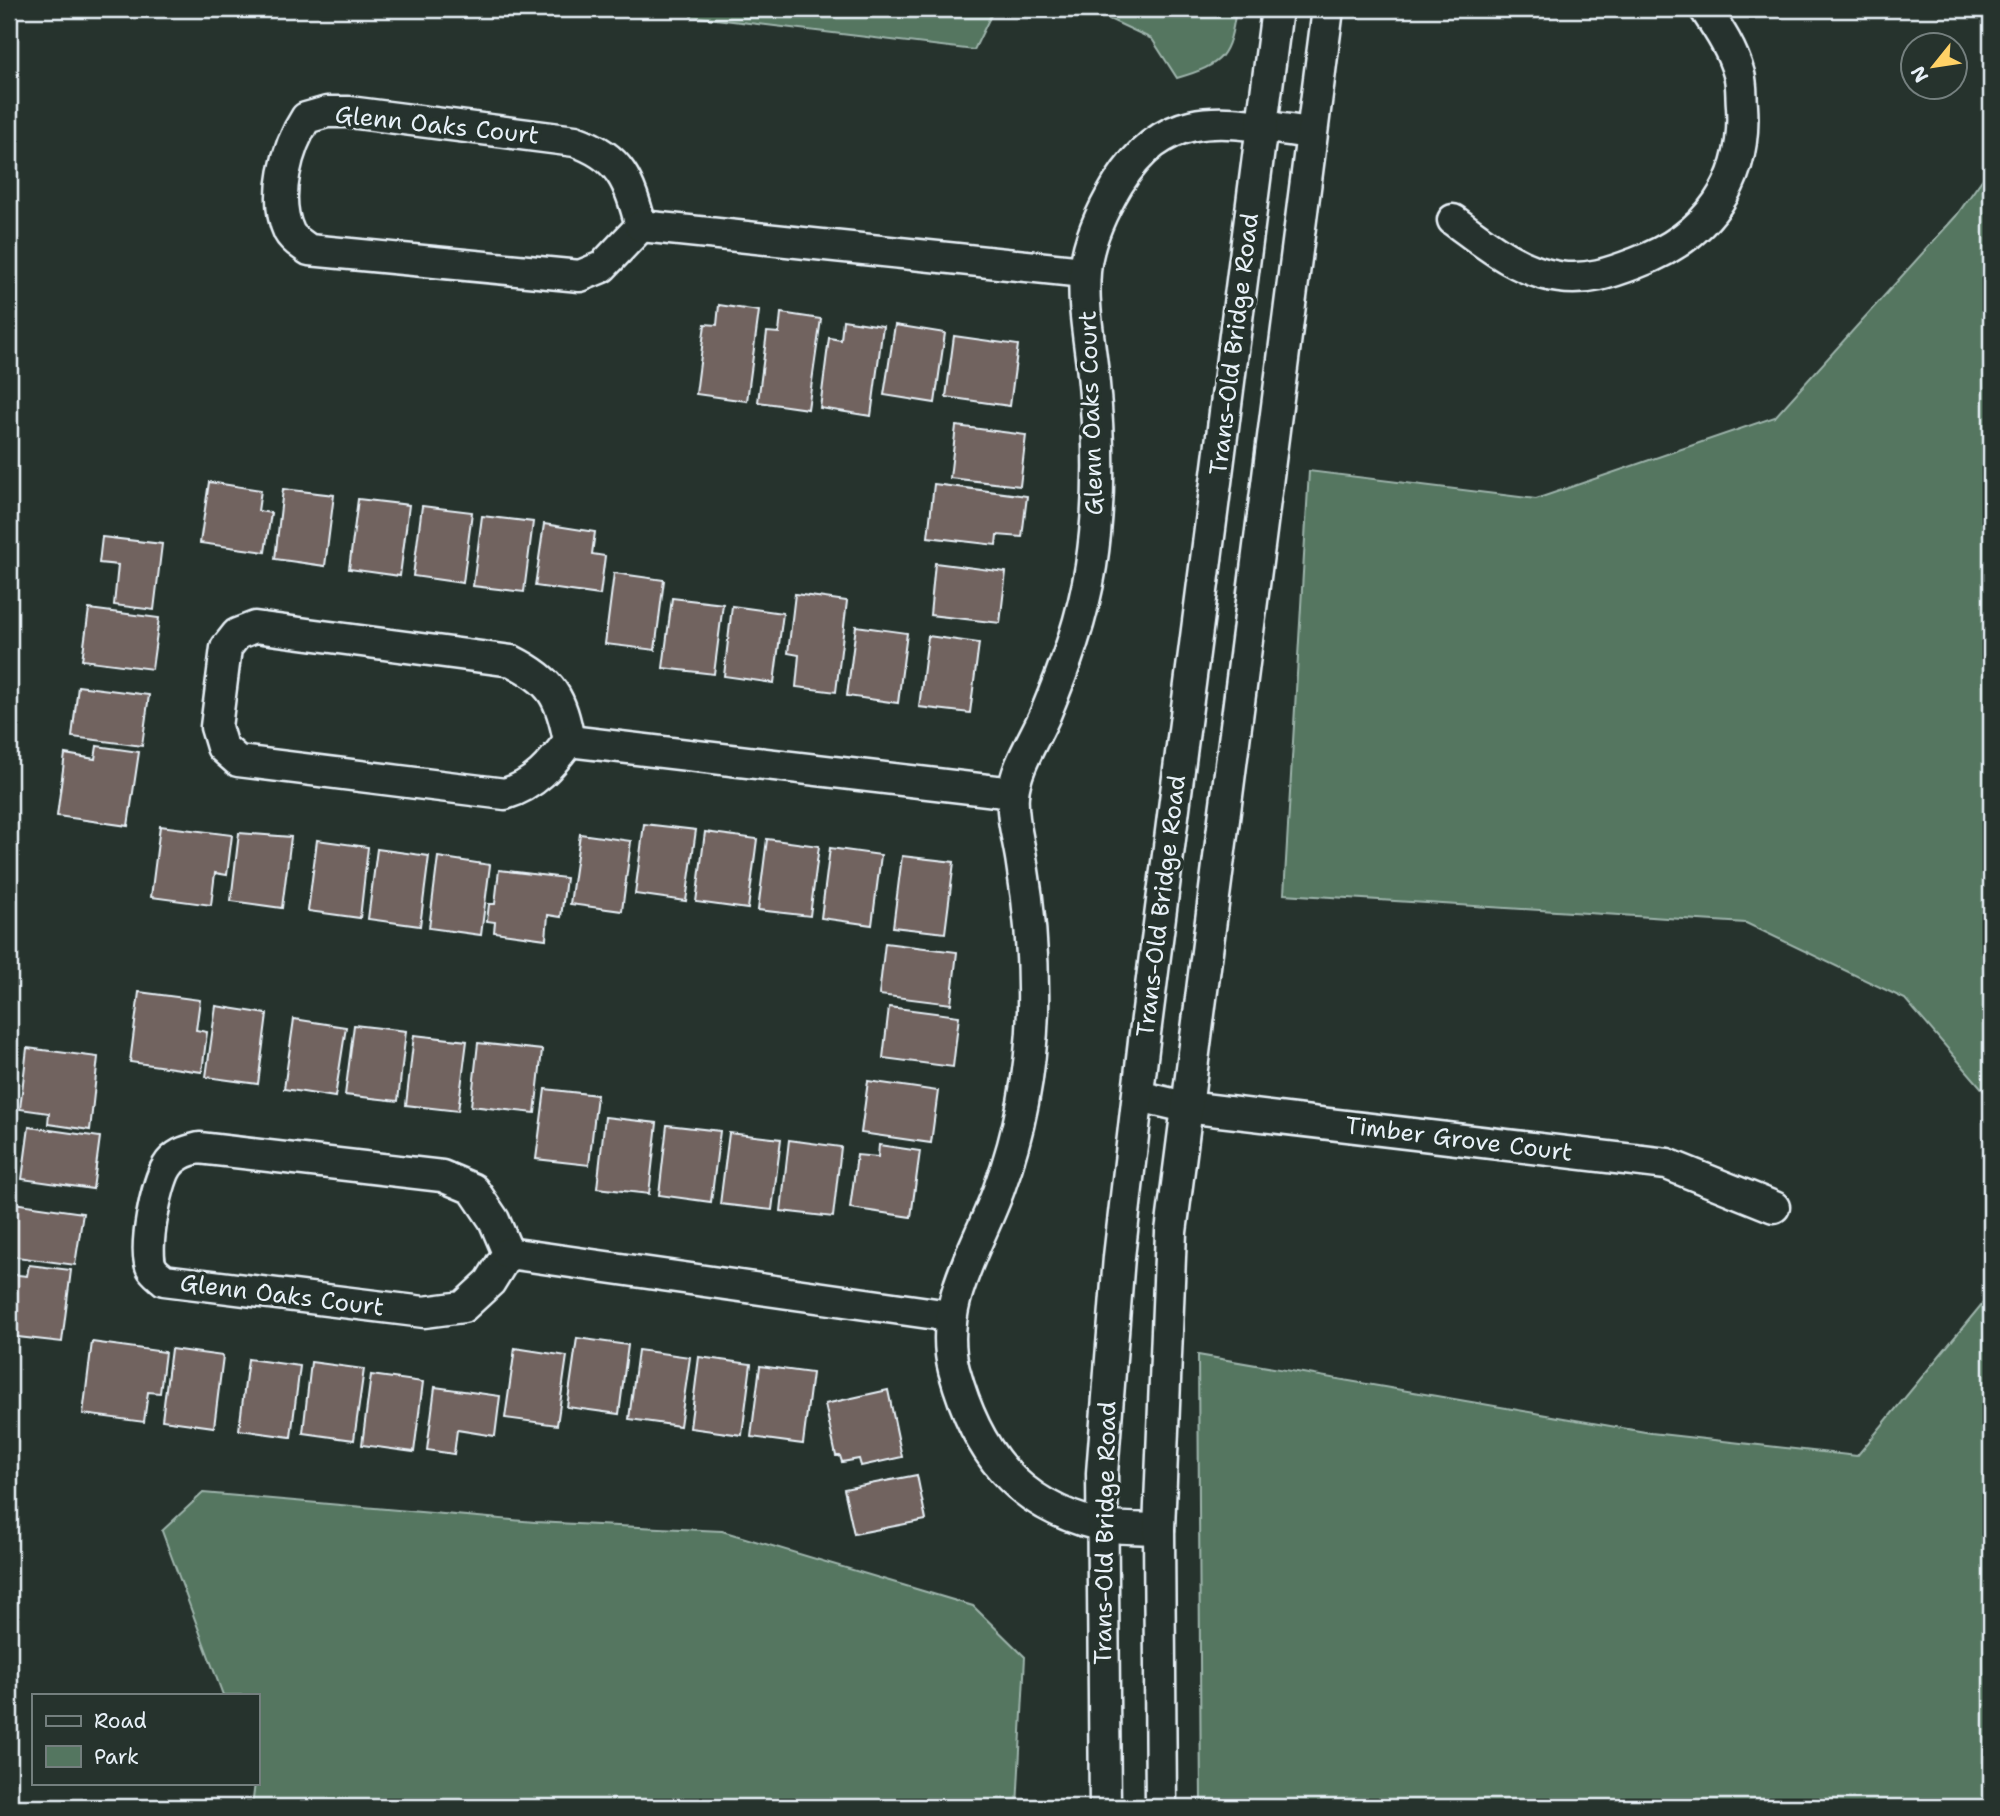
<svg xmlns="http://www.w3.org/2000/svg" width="2000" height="1816" font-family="'Shantell Sans',sans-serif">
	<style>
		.green { fill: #547660; stroke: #9eb4ac; stroke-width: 2 }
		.building { fill: #71645f; stroke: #e8f1f8; stroke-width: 2 }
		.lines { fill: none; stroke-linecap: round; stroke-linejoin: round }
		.minor-casing { stroke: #e8f1f8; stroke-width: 35 }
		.minor { stroke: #26332d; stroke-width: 30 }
		.labels { text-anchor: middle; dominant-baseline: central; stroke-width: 7; stroke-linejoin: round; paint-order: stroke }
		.street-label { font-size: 24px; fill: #e8f1f8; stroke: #26332d }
	</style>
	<rect width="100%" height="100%" fill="#26332d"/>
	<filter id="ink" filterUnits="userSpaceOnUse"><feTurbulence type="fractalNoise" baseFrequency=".0143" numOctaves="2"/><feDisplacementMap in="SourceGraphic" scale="14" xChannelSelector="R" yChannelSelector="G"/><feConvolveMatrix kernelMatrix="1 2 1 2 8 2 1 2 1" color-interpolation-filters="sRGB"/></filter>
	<g filter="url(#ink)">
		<g class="green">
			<polygon points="691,9 994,9 974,50 691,16"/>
			<path d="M1088 9H1236C1229 57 1224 64 1177 78L1152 39Z"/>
			<polygon points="1991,167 1991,1099 1905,999 1746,923 1284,894 1309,471 1536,499 1775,417 1956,216"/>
			<polygon points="1991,1293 1991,1807 1201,1807 1198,1355 1651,1433 1857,1456"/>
			<polygon points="203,1493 535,1522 722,1531 973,1606 1025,1657 1017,1807 252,1807 255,1783 257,1783 257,1695 223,1695 162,1531"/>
		</g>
		<g class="building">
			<polygon points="719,305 759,311 747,401 696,394 705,324 717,325"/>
			<polygon points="781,313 821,319 808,409 758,402 767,332 779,333"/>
			<polygon points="843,320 883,326 871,416 820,408 829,338 841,340"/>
			<polygon points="895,325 945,333 935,403 884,395"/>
			<polygon points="954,336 1018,345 1010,406 946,397"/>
			<polygon points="956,426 1026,435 1020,486 950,478"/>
			<polygon points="209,482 261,490 258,511 271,513 265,552 200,543"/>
			<polygon points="934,484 1027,496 1022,537 997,535 996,545 928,537"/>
			<polygon points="283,489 334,495 325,566 275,559"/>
			<polygon points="358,499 409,505 400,576 349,569"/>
			<polygon points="422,506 472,512 463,583 413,576"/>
			<polygon points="482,516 533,522 524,592 473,586"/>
			<polygon points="544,524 595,532 592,554 605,556 600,595 535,586"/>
			<polygon points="102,537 162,544 154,610 114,605 118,565 99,563"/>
			<polygon points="935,563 1006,572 1000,623 930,615"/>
			<polygon points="614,573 664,580 655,650 605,644"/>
			<polygon points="795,594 847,601 836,692 796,687 799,655 788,653"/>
			<polygon points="672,598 723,604 714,674 663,668"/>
			<polygon points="732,606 783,613 774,683 724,676"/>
			<polygon points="89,609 159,618 152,669 82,660"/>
			<polygon points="856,626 907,633 898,703 847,696"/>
			<polygon points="928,636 979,643 970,713 919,707"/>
			<polygon points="78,686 149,695 142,746 72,737"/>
			<polygon points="97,746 139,752 128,826 57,816 65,754 95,759"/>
			<polygon points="644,824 696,830 686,901 635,894"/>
			<polygon points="160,826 232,835 227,875 215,873 211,905 151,897"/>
			<polygon points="705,832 757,839 748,909 696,902"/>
			<polygon points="239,833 291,837 282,908 231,901"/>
			<polygon points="580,834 631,841 622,911 570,904"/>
			<polygon points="767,839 819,846 810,916 758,910"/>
			<polygon points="317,840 368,847 360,918 308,911"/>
			<polygon points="830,848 881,855 872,925 821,918"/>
			<polygon points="377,849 429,856 420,926 368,919"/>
			<polygon points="902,856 954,862 945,933 893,927"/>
			<polygon points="438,857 490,865 481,935 429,928"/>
			<polygon points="499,870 566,878 561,917 548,915 546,939 494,932 495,922 487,921 489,904 495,904"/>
			<polygon points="885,943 957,952 951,1004 879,995"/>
			<polygon points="139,992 200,1000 196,1030 207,1032 202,1072 130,1062"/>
			<polygon points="216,1006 267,1014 258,1084 206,1077"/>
			<polygon points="889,1007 959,1016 953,1067 883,1058"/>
			<polygon points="294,1019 346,1027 335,1097 284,1089"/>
			<polygon points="354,1025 406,1031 398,1101 345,1095"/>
			<polygon points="414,1035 467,1041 458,1111 406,1105"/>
			<polygon points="478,1043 542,1050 535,1113 471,1106"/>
			<polygon points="27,1048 98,1057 90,1130 48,1124 49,1113 20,1109"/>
			<polygon points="868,1081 938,1091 931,1143 861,1133"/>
			<polygon points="545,1089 597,1095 589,1165 536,1159"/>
			<polygon points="605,1117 657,1123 649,1194 597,1188"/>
			<polygon points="667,1125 720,1131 711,1202 659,1195"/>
			<polygon points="29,1127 100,1137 93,1189 22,1179"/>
			<polygon points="729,1133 781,1139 772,1210 720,1204"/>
			<polygon points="789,1140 841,1147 833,1217 781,1211"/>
			<polygon points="879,1145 920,1151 911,1217 850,1208 857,1155 878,1157"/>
			<polygon points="13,1203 83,1213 75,1265 9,1256"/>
			<polygon points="29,1265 71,1270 62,1342 9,1336 9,1274 27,1276"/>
			<polygon points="577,1338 628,1345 619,1414 567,1407"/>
			<polygon points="92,1342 165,1352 160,1393 148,1392 144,1422 83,1414"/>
			<polygon points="515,1348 567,1356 557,1425 505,1418"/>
			<polygon points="171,1349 223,1356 214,1427 162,1420"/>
			<polygon points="638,1350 690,1357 680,1426 629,1419"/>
			<polygon points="699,1357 751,1364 742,1435 690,1428"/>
			<polygon points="248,1359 300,1366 291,1437 239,1430"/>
			<polygon points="311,1362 364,1369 354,1440 303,1433"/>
			<polygon points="760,1366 812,1373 803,1444 751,1437"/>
			<polygon points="371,1375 423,1382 414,1452 362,1445"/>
			<polygon points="435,1387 500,1396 495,1436 457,1430 454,1454 427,1450"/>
			<polygon points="888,1390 902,1457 861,1466 859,1459 842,1462 840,1456 836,1456 825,1404"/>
			<polygon points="917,1475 926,1520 854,1534 844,1489"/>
		</g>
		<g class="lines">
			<g class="minor-casing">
				<g id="minor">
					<path d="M327 112H349L575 141C621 157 629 181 641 226L602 267 580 276 309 250C303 245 293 240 289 232 273 198 287 147 306 118Z"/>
					<path d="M1453 220C1486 244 1517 271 1559 277 1587 281 1610 273 1636 263 1707 237 1747 182 1742 106 1741 95 1742 84 1739 74 1732 49 1719 30 1705 9"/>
					<polyline points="641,226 1084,272"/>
					<path d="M255 627 512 661C552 681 561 697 569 741 551 765 535 785 505 794L238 761 222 747 216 727 226 648 237 634Z"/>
					<polyline points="569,741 1013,793"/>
					<polyline points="1138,1096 1186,1107 1667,1164 1774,1207"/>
					<path d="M199 1148 442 1176 473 1189 494 1220 508 1253 490 1282 463 1307 424 1312 164 1280C160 1276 154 1272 152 1268 142 1252 157 1182 167 1167 174 1155 186 1151 199 1148Z"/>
					<polyline points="508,1253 950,1316"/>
					<path d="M1159 1529C1140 1528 1118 1529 1099 1525 1015 1505 976 1450 954 1370 937 1304 978 1248 999 1189 1020 1132 1031 1072 1033 1011 1034 962 1030 912 1022 864 1019 841 1011 818 1013 795 1015 768 1034 740 1045 715 1065 667 1083 618 1091 566 1100 507 1100 444 1094 384 1091 348 1082 308 1085 272 1087 242 1103 209 1118 184 1170 101 1230 123 1311 133"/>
					<polyline points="1105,1807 1102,1473 1119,1257 1144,1041 1277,9"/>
					<polyline points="1161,1807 1159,1529 1171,1232 1328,9"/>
				</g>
			</g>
			<use href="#minor" class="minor"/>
		</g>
	</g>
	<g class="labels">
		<g class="street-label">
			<text transform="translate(437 125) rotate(6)">Glenn Oaks Court</text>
			<text transform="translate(1234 344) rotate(-83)">Trans-Old Bridge Road</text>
			<text transform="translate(1091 413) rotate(-92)">Glenn Oaks Court</text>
			<text transform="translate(1161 906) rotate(-83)">Trans-Old Bridge Road</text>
			<text transform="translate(1459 1139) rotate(7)">Timber Grove Court</text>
			<text transform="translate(282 1295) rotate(7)">Glenn Oaks Court</text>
			<text transform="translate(1105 1533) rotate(-89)">Trans-Old Bridge Road</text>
		</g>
	</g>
	<rect width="2000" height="1816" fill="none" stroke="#26332d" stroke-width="35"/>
	<rect x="18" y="18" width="1965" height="1781" fill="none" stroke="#e8f1f8" stroke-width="2.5" filter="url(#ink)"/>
	<rect x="32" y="1694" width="228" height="91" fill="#26332d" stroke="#747f7e" stroke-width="2"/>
	<rect x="46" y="1716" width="35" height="10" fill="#26332d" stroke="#747f7e" stroke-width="2"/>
	<text x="94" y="1728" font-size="21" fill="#e8f1f8">Road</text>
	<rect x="46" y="1746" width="35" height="21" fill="#547660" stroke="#747f7e" stroke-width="2"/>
	<text x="94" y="1764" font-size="21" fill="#e8f1f8">Park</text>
	<g transform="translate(1934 66) rotate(240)"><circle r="33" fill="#26332d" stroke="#747f7e" stroke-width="2"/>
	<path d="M0-5L12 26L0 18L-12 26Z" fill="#ffd166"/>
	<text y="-10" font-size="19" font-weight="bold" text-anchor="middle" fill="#e8f1f8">N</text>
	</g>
</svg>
